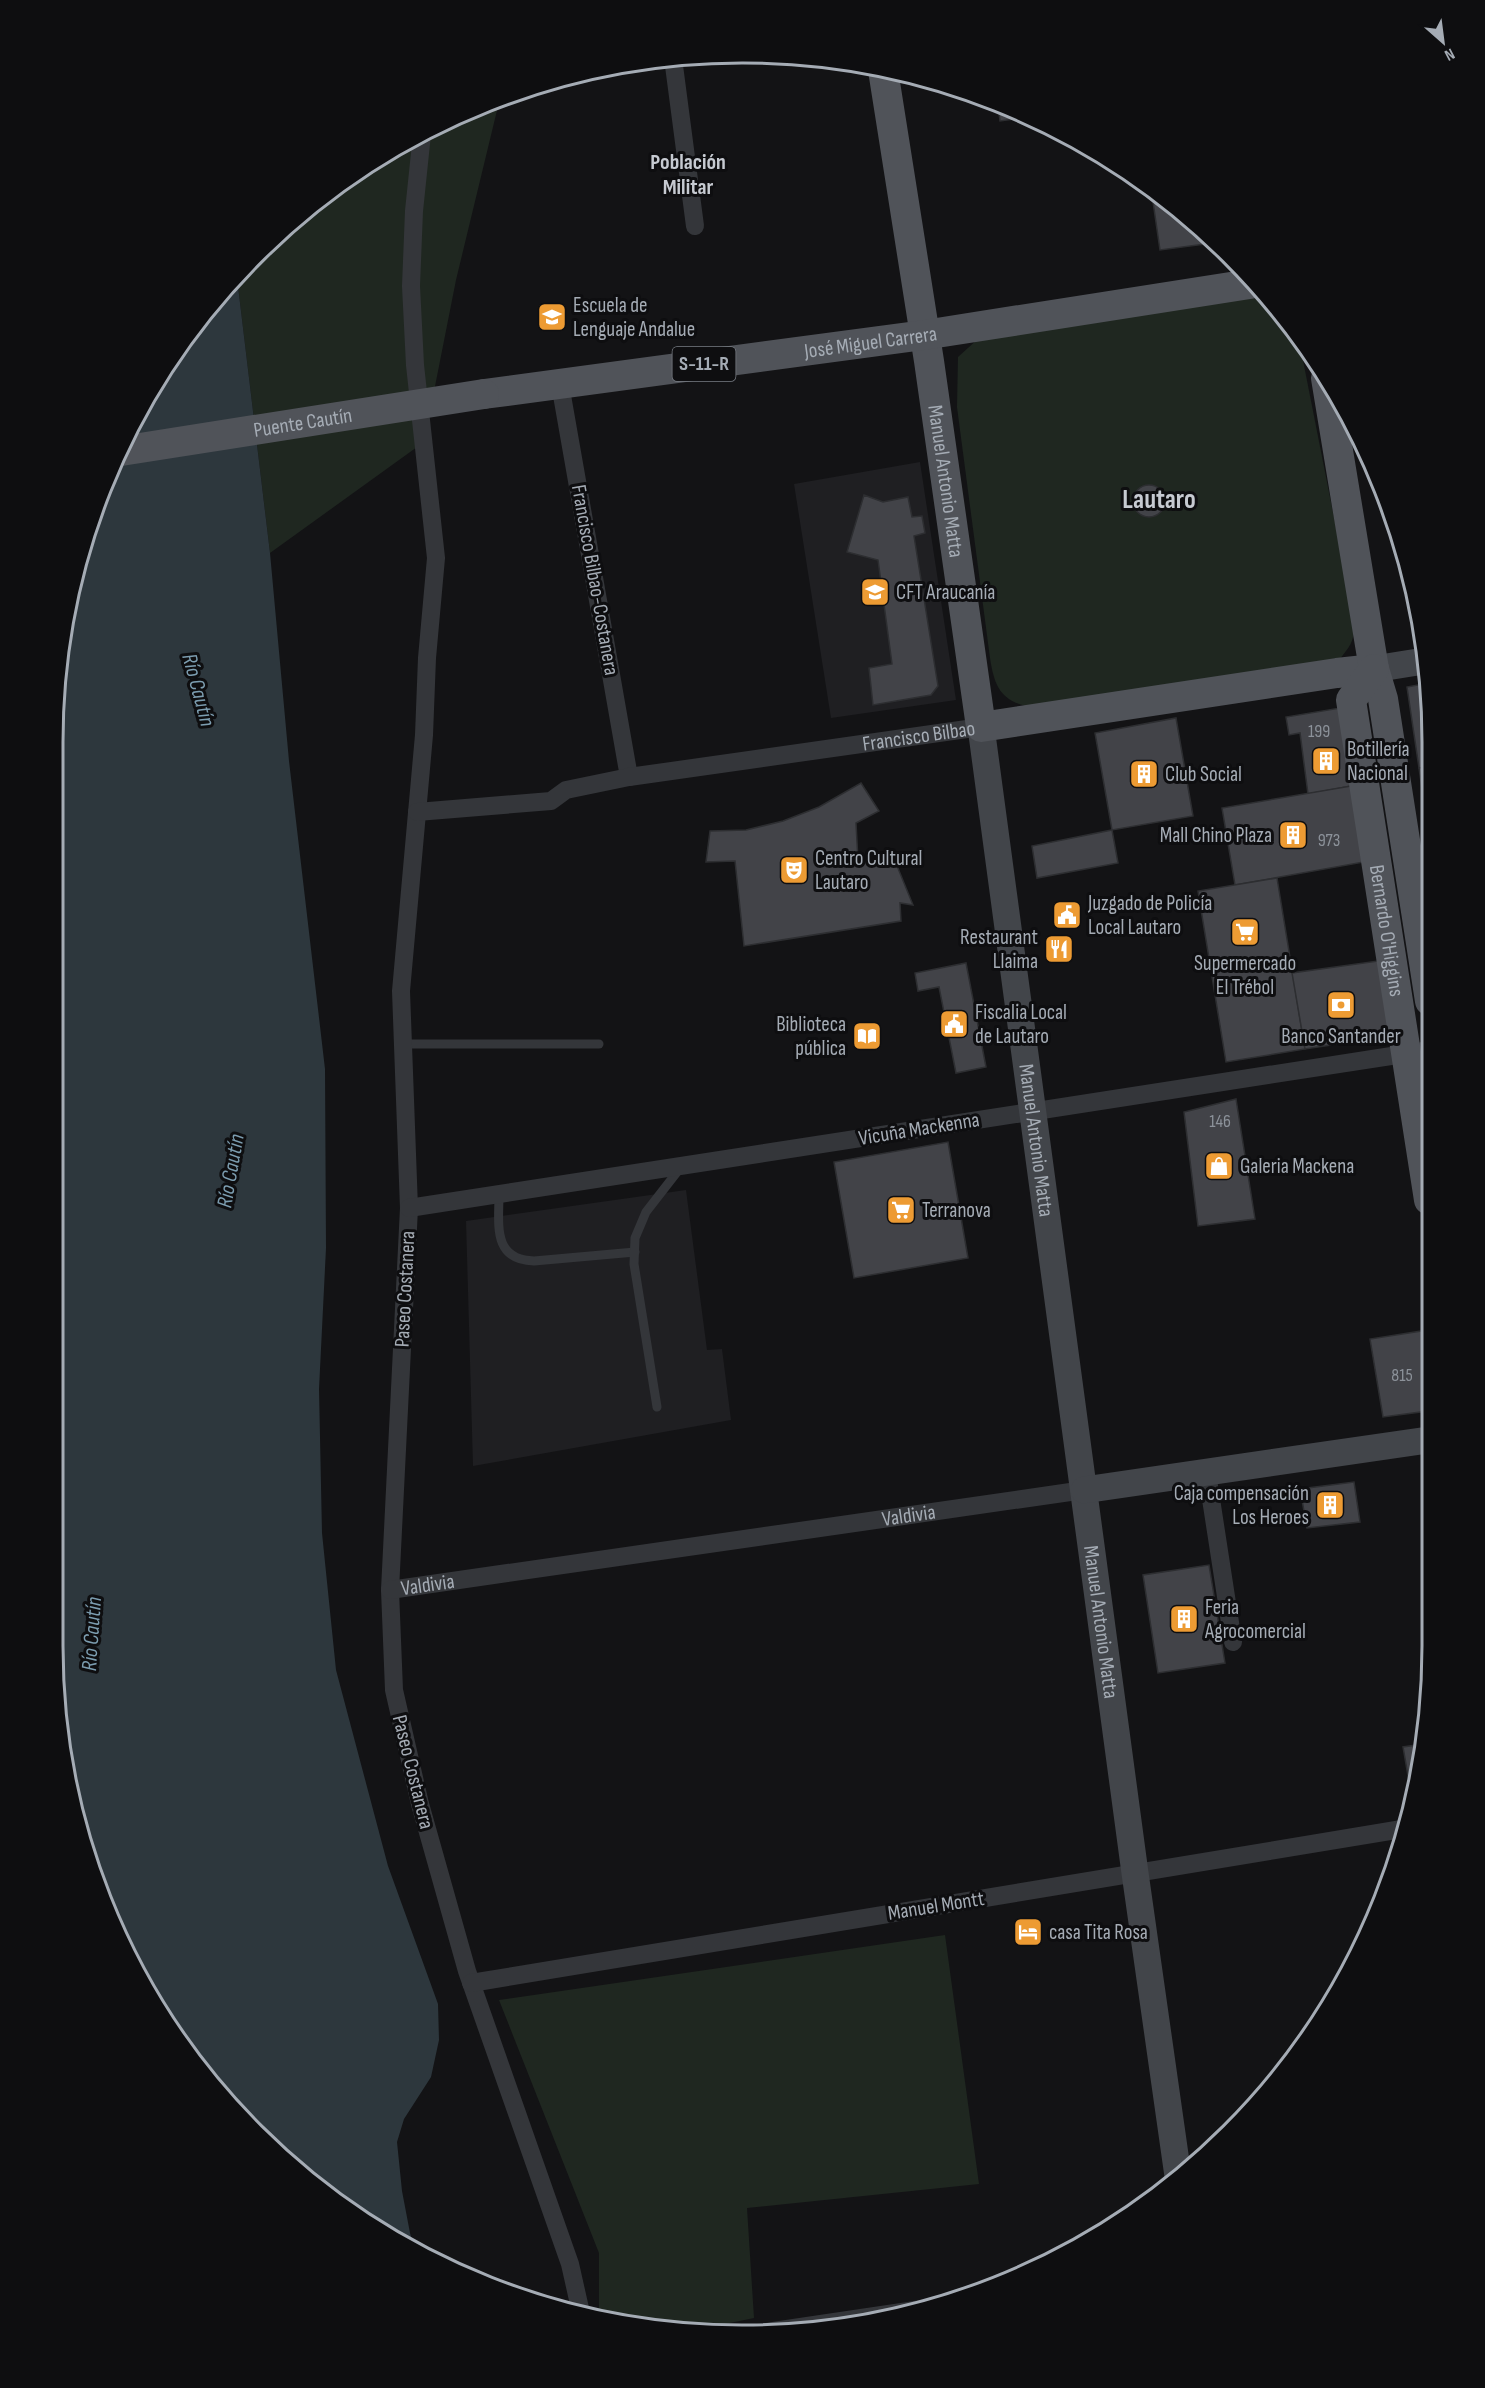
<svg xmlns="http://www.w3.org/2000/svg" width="1485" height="2388" font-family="'Sofia Sans Condensed',sans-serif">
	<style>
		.built { fill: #1f1f22 }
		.green { fill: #1f2720 }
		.water { fill: #2d373d }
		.building { fill: #424348; stroke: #2d2e31; stroke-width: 1.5 }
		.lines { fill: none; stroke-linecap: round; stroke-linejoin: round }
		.lane { stroke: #34363a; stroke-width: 9 }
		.street { stroke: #34363a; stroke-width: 18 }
		.secondary { stroke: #42454a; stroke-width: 27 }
		.primary { stroke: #505359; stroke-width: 30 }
		.primary-bridge { stroke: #505359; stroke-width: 30 }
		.labels { text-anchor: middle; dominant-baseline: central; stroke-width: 6; stroke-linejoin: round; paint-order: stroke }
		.number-label { font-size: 18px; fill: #8c929a }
		.shield { fill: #0e0e10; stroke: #787d84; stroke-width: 1.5 }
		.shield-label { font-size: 20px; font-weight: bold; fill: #a5acb5 }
		.poi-label { font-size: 21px; fill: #a5acb5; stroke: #0e0e10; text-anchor: start }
		.street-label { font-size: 21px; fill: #a5acb5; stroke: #0e0e10 }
		.neighbourhood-label { font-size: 22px; font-weight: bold; fill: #c6cad1; stroke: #0e0e10 }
		.water-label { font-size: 22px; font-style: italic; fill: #7c9db0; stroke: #0e0e10 }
		.district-label { font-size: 27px; font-weight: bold; fill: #c6cad1; stroke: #0e0e10 }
		.rim { fill: none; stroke: #a5acb5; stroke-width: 3 }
	</style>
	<rect width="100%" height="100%" fill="#131315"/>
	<g class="built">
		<polygon points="920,462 956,700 831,718 794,484"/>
		<polygon points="686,1190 707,1350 722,1349 731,1420 473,1466 466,1221"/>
	</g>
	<g class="green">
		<polygon points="500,98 456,280 424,442 270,553 237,278 287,224 397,145"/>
		<path d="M1253 298 1278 310 1299 340 1353 614C1356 638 1353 643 1338 661L1037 708C1003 703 995 691 990 658L957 407 958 357 979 338Z"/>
		<polygon points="945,1935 979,2184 747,2208 754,2318 686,2332 652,2330 599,2317 599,2253 499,2000"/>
	</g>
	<polygon class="water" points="237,278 270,553 289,761 325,1069 326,1248 319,1389 322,1533 336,1670 388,1866 438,2004 439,2040 431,2077 404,2119 397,2142 402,2191 410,2233 415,2251 323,2193 195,2065 124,1951 89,1867 58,1736 58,653 105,479 195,323"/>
	<g class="building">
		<polygon points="998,105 1029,117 1000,121"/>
		<polygon points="1151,188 1162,195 1213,243 1160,250"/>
		<polygon points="1374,472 1388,504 1379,505"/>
		<circle cx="1149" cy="501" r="16"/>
		<polygon points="864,495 883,502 908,497 912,517 922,516 925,533 914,536 938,686 931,695 873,705 869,668 892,664 878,560 847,552"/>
		<polygon points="1428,683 1431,697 1431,766 1419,768 1407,687"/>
		<polygon points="1340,708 1351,786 1308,794 1300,733 1289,735 1286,717"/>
		<polygon points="1176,718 1193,816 1112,830 1095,733"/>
		<polygon points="1431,766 1431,810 1425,810 1419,768"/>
		<polygon points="861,783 879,811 856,823 858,861 893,856 913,905 900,903 901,921 744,946 735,861 706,862 710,831 746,830 783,821 819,807"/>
		<polygon points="1351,786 1364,862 1235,885 1222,808"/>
		<polygon points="1425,810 1431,810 1430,846"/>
		<polygon points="1112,830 1118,863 1037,878 1032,846"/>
		<polygon points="1277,878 1305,1049 1226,1062 1198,891"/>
		<polygon points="1378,961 1391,1036 1305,1049 1292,973"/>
		<polygon points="966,963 986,1067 956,1073 939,987 918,991 915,973"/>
		<polygon points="1236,1099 1255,1219 1198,1226 1184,1112"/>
		<polygon points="948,1142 968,1258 854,1278 834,1162"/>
		<polygon points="1428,1330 1428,1411 1383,1417 1370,1339"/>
		<polygon points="1354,1482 1360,1522 1307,1528 1300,1489"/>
		<polygon points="1209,1565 1225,1663 1158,1673 1143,1575"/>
		<polygon points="1424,1744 1411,1793 1403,1747"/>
	</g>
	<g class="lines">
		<g class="lane">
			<polyline points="403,1044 599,1044"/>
			<path d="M499 1194C499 1224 492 1260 534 1261L635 1252"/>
			<polyline points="657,1407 634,1264 635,1238 646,1212 681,1167"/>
		</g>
		<g class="street">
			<polyline points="673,58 695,226"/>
			<polyline points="422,134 414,211 411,286 415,365 436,558 427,658 424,735 401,991 409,1208 390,1590 394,1690 420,1804 467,1971 570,2264 581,2313"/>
			<polyline points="560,384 629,777"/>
			<path id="s1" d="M417 812 551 801 566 790 629 777 981 727"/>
			<polyline points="409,1208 1430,1050"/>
			<polyline points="1207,1473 1233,1642"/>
			<path id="s2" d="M390 1590 1084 1490"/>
			<polyline points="471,1983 1402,1829"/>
			<polyline points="745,2335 922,2309"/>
		</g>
		<g class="secondary">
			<polyline points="1374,669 1424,661"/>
			<path id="s3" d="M981 727 1135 1873 1178 2176"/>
			<polyline points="1084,1490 1428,1440"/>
		</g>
		<g class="primary">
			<path id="s4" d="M883 70 929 361 981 727 1337 673 1374 669"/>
			<polyline points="1326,378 1374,669 1383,699 1430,1001"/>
			<path id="s5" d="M484 394 924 335 1256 283"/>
			<path id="s6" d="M1374 669 1351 700 1429 1200"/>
		</g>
		<path class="primary-bridge" id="s7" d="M121 451 484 394"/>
	</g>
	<defs>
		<g id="school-square" transform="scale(1.5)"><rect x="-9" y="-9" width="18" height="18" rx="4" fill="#ed9b33" stroke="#0e0e10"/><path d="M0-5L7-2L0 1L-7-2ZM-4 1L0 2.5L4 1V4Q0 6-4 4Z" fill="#fff"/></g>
		<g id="university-square" transform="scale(1.5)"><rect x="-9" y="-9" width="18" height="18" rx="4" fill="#ed9b33" stroke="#0e0e10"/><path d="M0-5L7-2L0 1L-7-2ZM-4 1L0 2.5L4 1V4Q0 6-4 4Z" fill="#fff"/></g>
		<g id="building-square" transform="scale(1.5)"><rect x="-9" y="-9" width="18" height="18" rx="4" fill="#ed9b33" stroke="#0e0e10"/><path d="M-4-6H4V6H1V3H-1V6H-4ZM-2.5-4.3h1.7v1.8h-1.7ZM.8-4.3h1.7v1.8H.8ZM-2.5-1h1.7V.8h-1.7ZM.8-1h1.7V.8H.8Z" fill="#fff"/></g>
		<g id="theatre-square" transform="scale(1.5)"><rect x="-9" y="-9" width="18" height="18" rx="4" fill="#ed9b33" stroke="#0e0e10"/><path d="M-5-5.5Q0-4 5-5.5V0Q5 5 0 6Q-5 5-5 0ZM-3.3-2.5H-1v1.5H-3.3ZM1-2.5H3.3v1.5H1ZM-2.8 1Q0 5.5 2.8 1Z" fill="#fff"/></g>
		<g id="civic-square" transform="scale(1.5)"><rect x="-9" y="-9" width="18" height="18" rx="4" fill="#ed9b33" stroke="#0e0e10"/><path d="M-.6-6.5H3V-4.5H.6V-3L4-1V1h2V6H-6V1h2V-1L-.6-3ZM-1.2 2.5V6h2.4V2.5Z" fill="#fff"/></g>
		<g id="supermarket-square" transform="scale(1.5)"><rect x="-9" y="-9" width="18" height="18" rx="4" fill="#ed9b33" stroke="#0e0e10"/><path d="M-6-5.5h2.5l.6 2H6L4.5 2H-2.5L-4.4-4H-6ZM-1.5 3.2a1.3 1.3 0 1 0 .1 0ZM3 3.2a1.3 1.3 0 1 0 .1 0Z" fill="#fff"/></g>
		<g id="restaurant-square" transform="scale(1.5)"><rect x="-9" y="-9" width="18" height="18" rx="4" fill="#ed9b33" stroke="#0e0e10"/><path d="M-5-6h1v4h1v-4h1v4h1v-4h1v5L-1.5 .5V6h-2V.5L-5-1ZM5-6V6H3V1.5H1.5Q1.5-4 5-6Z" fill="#fff"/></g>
		<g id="bank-square" transform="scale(1.5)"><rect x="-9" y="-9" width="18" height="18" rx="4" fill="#ed9b33" stroke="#0e0e10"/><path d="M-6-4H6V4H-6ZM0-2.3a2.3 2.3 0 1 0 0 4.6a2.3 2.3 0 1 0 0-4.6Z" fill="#fff"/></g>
		<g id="library-square" transform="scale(1.5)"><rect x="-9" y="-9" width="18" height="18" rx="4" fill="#ed9b33" stroke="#0e0e10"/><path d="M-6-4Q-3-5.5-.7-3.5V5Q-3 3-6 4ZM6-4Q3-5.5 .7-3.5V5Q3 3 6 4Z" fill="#fff"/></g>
		<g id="shop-square" transform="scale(1.5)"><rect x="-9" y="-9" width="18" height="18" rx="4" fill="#ed9b33" stroke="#0e0e10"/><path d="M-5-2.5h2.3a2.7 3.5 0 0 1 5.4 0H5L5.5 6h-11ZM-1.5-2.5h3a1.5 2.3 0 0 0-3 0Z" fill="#fff"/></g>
		<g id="hotel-square" transform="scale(1.5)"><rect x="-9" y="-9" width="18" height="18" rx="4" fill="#ed9b33" stroke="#0e0e10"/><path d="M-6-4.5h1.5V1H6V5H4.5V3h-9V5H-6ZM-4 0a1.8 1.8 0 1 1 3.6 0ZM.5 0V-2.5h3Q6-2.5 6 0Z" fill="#fff"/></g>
	</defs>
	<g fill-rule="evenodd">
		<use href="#school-square" x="552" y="317"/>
		<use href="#university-square" x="875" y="592"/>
		<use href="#building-square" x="1326" y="761"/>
		<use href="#building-square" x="1144" y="774"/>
		<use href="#building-square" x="1293" y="835"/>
		<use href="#theatre-square" x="794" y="870"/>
		<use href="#civic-square" x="1067" y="915"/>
		<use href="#supermarket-square" x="1245" y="932"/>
		<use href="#restaurant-square" x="1059" y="949"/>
		<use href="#bank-square" x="1341" y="1005"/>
		<use href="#civic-square" x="954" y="1024"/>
		<use href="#library-square" x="867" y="1036"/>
		<use href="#shop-square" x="1219" y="1166"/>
		<use href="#supermarket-square" x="901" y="1210"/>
		<use href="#building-square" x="1330" y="1505"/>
		<use href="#building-square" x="1184" y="1619"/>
		<use href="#hotel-square" x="1028" y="1932"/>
	</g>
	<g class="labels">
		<g class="number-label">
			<text x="1319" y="731">199</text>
			<text x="1329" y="840">973</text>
			<text x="1220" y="1121">146</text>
			<text x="1402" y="1375">815</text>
		</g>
		<rect class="shield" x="672.5" y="347" width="63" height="34" rx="4.5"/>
		<g class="shield-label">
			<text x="704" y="364">S-11-R</text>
		</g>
		<g class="poi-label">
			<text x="573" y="305">Escuela de<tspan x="573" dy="24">Lenguaje Andalue</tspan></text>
			<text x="896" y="592">CFT Araucanía</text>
			<text x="1347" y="749">Botillería<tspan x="1347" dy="24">Nacional</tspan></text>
			<text x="1165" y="774">Club Social</text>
			<text x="1272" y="835" text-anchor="end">Mall Chino Plaza</text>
			<text x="815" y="858">Centro Cultural<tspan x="815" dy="24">Lautaro</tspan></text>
			<text x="1088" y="903">Juzgado de Policía<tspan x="1088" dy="24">Local Lautaro</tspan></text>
			<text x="1038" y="937" text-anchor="end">Restaurant<tspan x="1038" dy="24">Llaima</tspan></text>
			<text x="1245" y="963" text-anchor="middle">Supermercado<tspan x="1245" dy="24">El Trébol</tspan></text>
			<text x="975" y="1012">Fiscalia Local<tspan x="975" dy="24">de Lautaro</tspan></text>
			<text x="846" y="1024" text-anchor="end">Biblioteca<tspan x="846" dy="24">pública</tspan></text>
			<text x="1341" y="1036" text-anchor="middle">Banco Santander</text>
			<text x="1240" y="1166">Galeria Mackena</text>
			<text x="922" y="1210">Terranova</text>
			<text x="1309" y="1493" text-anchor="end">Caja compensación<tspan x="1309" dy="24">Los Heroes</tspan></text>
			<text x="1205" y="1607">Feria<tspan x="1205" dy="24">Agrocomercial</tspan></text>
			<text x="1049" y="1932">casa Tita Rosa</text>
		</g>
		<g class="street-label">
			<text stroke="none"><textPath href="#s5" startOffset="390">José Miguel Carrera</textPath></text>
			<text stroke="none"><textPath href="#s7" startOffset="184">Puente Cautín</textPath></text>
			<text stroke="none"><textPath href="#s4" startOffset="416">Manuel Antonio Matta</textPath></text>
			<text transform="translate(595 580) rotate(80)">Francisco Bilbao-Costanera</text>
			<text stroke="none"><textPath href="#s1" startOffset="510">Francisco Bilbao</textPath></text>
			<text stroke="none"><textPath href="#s6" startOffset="272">Bernardo O'Higgins</textPath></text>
			<text transform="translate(919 1129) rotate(-9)">Vicuña Mackenna</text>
			<text stroke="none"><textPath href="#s3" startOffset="417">Manuel Antonio Matta</textPath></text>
			<text transform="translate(405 1289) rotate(-87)">Paseo Costanera</text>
			<text stroke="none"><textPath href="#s2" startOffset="524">Valdivia</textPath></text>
			<text stroke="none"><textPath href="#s2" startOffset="38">Valdivia</textPath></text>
			<text stroke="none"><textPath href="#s3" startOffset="903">Manuel Antonio Matta</textPath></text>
			<text transform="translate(413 1772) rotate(76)">Paseo Costanera</text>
			<text transform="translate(936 1906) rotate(-9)">Manuel Montt</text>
		</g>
		<g class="neighbourhood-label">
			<text x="688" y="162">Población<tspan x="688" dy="25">Militar</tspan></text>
		</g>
		<g class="water-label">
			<text transform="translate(198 690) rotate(75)">Río Cautín</text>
			<text transform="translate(231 1171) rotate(-80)">Río Cautín</text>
			<text transform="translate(92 1634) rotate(-86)">Río Cautín</text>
		</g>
		<g class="district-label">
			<text x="1159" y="500">Lautaro</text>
		</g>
	</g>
	<path d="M0 0H1485V2388H0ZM742 63H743A679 679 0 0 1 1422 742V1646A679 679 0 0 1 743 2325H742A679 679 0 0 1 63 1646V742A679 679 0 0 1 742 63Z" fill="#0e0e10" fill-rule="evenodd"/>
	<path class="rim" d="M742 63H743A679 679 0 0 1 1422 742V1646A679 679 0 0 1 743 2325H742A679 679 0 0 1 63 1646V742A679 679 0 0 1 742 63Z"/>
	<g transform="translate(1443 42) rotate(152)" stroke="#0e0e10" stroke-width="4.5" paint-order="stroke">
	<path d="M0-4.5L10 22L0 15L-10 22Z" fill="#a5acb5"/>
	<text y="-9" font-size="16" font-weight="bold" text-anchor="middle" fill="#a5acb5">N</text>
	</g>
</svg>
